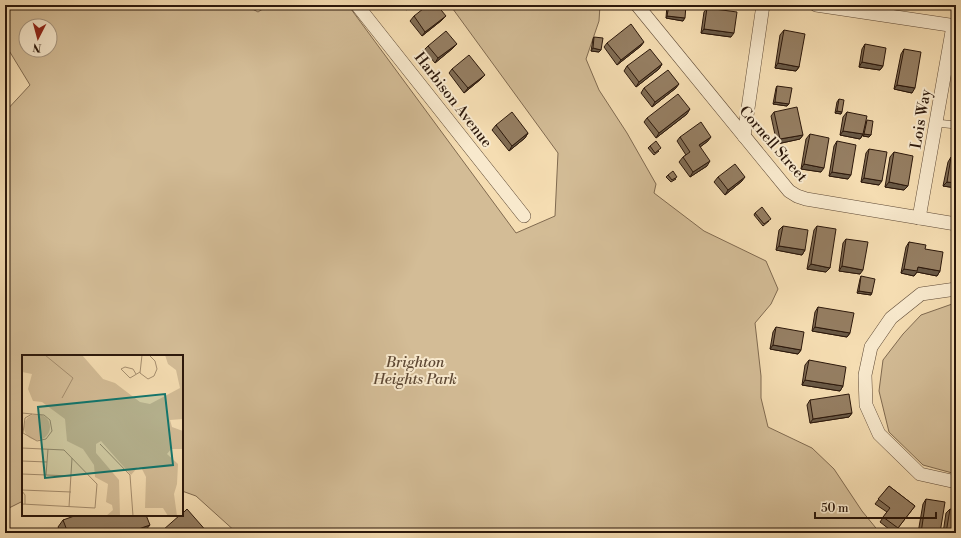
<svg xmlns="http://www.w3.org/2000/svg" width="961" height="538" font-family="'Libre Bodoni',serif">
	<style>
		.green { fill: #d3bc96; stroke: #806a50; fill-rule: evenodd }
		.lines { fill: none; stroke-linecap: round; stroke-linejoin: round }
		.lane-casing { stroke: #5e4935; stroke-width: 8 }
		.street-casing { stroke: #5e4935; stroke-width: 14 }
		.lane { stroke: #f8e9cd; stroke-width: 7 }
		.street { stroke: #f8e9cd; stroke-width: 13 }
		.wall { fill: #806c54; stroke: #2c180b }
		.shaded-wall { fill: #685845; stroke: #2c180b }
		.building { fill: #957e62; stroke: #2c180b }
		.labels { text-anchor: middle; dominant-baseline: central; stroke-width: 4; stroke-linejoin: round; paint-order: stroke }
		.street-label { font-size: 15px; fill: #2c180b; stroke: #f8e9cd }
		.park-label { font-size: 15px; font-style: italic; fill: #5e4935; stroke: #f8e9cd }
		.inset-road { fill: none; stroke: #a58e6f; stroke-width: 1 }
		.view { fill: #0f766e; fill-opacity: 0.15; stroke: #0f766e; stroke-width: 2 }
		.inset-edge { fill: none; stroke: #2c180b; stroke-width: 2 }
	</style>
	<rect width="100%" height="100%" fill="#f5ddb2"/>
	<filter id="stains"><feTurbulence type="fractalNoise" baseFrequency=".005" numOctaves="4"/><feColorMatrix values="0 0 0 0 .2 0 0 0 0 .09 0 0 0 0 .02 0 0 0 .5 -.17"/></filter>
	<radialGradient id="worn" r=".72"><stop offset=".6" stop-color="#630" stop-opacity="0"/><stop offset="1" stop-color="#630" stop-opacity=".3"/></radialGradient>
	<g class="green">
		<path d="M5 5H245L258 12 269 5H348L516 233 555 216 558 153 450 5H600L599 21 586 59 599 90 627 133 656 184 654 193 704 231 766 261 778 289 771 304 755 323 761 376V398L768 427 812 448 834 469 862 511 880 533H237L196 496 182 491V356H23V501L5 510V112L30 85 5 44ZM26 26H50V50H26Z"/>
		<polygon points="955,303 956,303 956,474 923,465 889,432 879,391 883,360 903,334 921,315"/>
	</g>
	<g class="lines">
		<g class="lane-casing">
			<polyline id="lane" points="936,123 956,125"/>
		</g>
		<g class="street-casing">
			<g id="street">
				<polyline points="357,5 524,216"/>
				<polyline points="637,5 789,191 797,196 806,199 956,224"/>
				<polyline points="816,5 956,26"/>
				<polyline points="744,136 763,5"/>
				<polyline points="919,218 953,26"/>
				<polyline points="956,289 921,294 891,318 871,347 865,375 866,405 879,434 920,474 956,482"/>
			</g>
		</g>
		<use href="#lane" class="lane"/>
		<use href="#street" class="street"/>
	</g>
	<g class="wall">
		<polygon points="403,5 412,5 406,10"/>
		<polygon points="667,5 686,5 683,21 666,18"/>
		<polygon points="707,8 731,37 701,33 704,12"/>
		<polygon points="414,16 446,16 442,20 422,36 410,21"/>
		<polygon points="784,30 799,67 796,71 775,68 780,35"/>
		<polygon points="594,37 601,50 599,52 591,51 593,39"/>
		<polygon points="607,43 641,46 617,65 604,47"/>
		<polygon points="457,44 453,48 435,63 424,50 428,46"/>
		<polygon points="865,44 883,66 880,70 859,67 862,49"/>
		<polygon points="904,49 912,93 894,89 901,54"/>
		<polygon points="662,64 659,69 636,87 624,71 627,66"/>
		<polygon points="452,69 481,79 464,93 449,73"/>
		<polygon points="956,78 956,98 953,97"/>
		<polygon points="777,86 789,104 787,106 773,104 776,88"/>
		<polygon points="644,88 676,88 652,107 641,93"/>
		<polygon points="839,99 841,114 835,113 837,102"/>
		<polygon points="774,112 803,135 800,139 777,144 771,116"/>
		<polygon points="847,112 866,121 871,135 869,137 863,136 863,135 860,139 840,135 843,117"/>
		<polygon points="687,114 656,138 644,122 647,118"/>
		<polygon points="496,125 528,133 525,138 509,151 492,130"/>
		<polygon points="810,134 821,172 801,169 806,139"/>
		<polygon points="680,137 708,141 700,147 707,166 690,177 679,162 683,157 686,155 677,141"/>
		<polygon points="837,141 848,179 829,176 834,146"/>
		<polygon points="650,146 659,151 654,155 648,148"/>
		<polygon points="869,149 879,185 861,182 866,153"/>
		<polygon points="894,152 904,190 885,187 890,157"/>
		<polygon points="951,157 956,188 943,186 948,162"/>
		<polygon points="668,175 676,179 671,182 666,177"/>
		<polygon points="718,177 742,181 725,195 714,182"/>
		<polygon points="755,213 769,221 763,226 754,215"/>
		<polygon points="783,226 805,250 802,255 776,250 779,230"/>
		<polygon points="817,226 830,268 826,272 807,269 814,230"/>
		<polygon points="846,239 860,274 839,271 843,243"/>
		<polygon points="909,242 925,249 940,271 937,276 917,272 914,276 901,273 906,247"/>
		<polygon points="861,276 871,295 857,293 860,279"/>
		<polygon points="818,307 850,333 847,337 812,331 815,312"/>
		<polygon points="776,327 801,350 798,354 770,349 773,332"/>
		<polygon points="809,360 843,386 840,391 802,385 805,365"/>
		<polygon points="810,400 852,413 849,417 810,423 807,405"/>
		<polygon points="889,486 915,506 894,533 880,522 887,512 875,504"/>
		<polygon points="926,499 940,533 918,533 923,504"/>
		<polygon points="950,509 956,533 943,533 946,513"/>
		<polygon points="63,520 145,531 141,533 61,533 58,527"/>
	</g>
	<g class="shaded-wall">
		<polygon points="409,5 412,5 406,10"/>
		<polygon points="446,16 442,20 422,36 425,32"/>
		<polygon points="667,16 685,18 683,21 666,18"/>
		<polygon points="704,29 734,33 731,37 701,33"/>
		<polygon points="644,42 641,46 617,65 621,60"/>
		<polygon points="457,44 453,48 435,63 438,58"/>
		<polygon points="593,48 601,50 599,52 591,51"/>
		<polygon points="862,62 883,66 880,70 859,67"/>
		<polygon points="778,63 799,67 796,71 775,68"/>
		<polygon points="662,64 659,69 636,87 639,82"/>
		<polygon points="485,75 481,79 464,93 468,88"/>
		<polygon points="679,84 676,88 652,107 655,102"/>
		<polygon points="897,85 915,88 912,93 894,89"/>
		<polygon points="956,92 956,98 953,97"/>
		<polygon points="775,102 789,104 787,106 773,104"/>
		<polygon points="690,109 687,114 656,138 659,133"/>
		<polygon points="837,111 842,112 841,114 835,113"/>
		<polygon points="843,131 863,134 860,139 840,135"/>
		<polygon points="528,133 525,138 509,151 512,146"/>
		<polygon points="864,134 871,135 869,137 863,136"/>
		<polygon points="803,135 800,139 777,144 780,139"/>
		<polygon points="711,137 708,141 696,150 699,145"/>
		<polygon points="710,161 707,166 690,177 693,172"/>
		<polygon points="804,164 824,168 821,172 801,169"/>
		<polygon points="832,172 851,175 848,179 829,176"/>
		<polygon points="745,177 742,181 725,195 728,190"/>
		<polygon points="864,178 882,181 879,185 861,182"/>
		<polygon points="889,182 908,186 904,190 885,187"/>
		<polygon points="947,182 956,183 956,188 943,186"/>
		<polygon points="779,246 805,250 802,255 776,250"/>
		<polygon points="811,264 830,268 826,272 807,269"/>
		<polygon points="842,266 863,270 860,274 839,271"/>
		<polygon points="918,267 940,271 937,276 917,272 914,276 901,273 904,269"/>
		<polygon points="859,291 872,293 871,295 857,293"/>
		<polygon points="815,327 850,333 847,337 812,331"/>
		<polygon points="773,345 801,350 798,354 770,349"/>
		<polygon points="805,380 843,386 840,391 802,385"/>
		<polygon points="852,413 849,417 810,423 813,419"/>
		<polygon points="150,525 145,531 141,533 127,533"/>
	</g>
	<g class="building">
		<polygon points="428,5 437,5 446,16 425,32 414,16"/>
		<polygon points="669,5 686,5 685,18 667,16"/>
		<polygon points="707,8 737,12 734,33 704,29"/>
		<polygon points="631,24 644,42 621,60 607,43"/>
		<polygon points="784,30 805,34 799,67 778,63"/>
		<polygon points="446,31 457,44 438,58 428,46"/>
		<polygon points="594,37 603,38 601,50 593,48"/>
		<polygon points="865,44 886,48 883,66 862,62"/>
		<polygon points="650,49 662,64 639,82 627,66"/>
		<polygon points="904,49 921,52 915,88 897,85"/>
		<polygon points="469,55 485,75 468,88 452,69"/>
		<polygon points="668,70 679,84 655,102 644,88"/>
		<polygon points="777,86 792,88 789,104 775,102"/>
		<polygon points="678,94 690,109 659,133 647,118"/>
		<polygon points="839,99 844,100 842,112 837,111"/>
		<polygon points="797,107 803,135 780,139 774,112"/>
		<polygon points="512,112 528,133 512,146 496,125"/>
		<polygon points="847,112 867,116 863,134 843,131"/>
		<polygon points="867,120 873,121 871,135 864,134"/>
		<polygon points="701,122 711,137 699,145 710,161 693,172 683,157 690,152 680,137"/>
		<polygon points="810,134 829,138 824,168 804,164"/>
		<polygon points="656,141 661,148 655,153 650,146"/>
		<polygon points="837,141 856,145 851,175 832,172"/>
		<polygon points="869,149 887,152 882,181 864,178"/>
		<polygon points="894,152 913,156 908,186 889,182"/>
		<polygon points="951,157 956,158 956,183 947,182"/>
		<polygon points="735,164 745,177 728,190 718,177"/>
		<polygon points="673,171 677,177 672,180 668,175"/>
		<polygon points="762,207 771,219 764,224 755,213"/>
		<polygon points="783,226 808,230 805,250 779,246"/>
		<polygon points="817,226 836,229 830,268 811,264"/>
		<polygon points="846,239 868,242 863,270 842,266"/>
		<polygon points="909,242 926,245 925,249 943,252 940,271 918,267 917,271 904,269"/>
		<polygon points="861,276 875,279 872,293 859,291"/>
		<polygon points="818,307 854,313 850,333 815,327"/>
		<polygon points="776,327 804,332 801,350 773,345"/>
		<polygon points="809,360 846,367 843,386 805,380"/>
		<polygon points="849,394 852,413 813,419 810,400"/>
		<polygon points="889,486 915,506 898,528 883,517 890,508 878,499"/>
		<polygon points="926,499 945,502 940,533 921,533"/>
		<polygon points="187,509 208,533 166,533 163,530 180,515 182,515 182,514"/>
		<polygon points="950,509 956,510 956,533 946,533"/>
		<polygon points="77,515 146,515 150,525 127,533 68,533 63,520"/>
	</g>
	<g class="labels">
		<g class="street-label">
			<text transform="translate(453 100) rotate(52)">Harbison Avenue</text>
			<text transform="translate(921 119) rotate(-80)">Lois Way</text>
			<text transform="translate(773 144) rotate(49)">Cornell Street</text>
		</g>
		<g class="park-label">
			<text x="415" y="362">Brighton<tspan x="415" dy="17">Heights Park</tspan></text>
		</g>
	</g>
	<g transform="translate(22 355)">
		<rect width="161" height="161" fill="#f5ddb2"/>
		<path d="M0 0H60L81 24 93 28 118 47 128 49 158 33 154 15 146 9 143 0H161V64L148 65 150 72 161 76V94H149L145 99 156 109 155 129 152 139 155 161H146L141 153H123L124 122 120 114 116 112 109 120 79 86 74 89V98L97 125 98 161H84L91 155 90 150 84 147 86 129 73 122 72 110 61 94 45 86 43 64 20 47 11 46 6 34 10 19 0 17ZM2 72a13 13 0 1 1 26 0a13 13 0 1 1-26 0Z" fill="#d3bc96"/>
		<path class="inset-road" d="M23 0 51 23 40 43M120 0 118 18 126 24 132 21 135 14 133 6 127 0M114 19 111 14 103 12 99 14 108 23 118 17M0 58 10 59 22 60 28 65 30 76 24 84 15 86 1 78 3 63 10 59M78 89 108 120 111 161M0 93 42 95 75 129 73 153 0 149M0 106 25 107M0 119 49 121M24 120 26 94M0 135 49 137M0 136 3 140V149M47 152 50 103"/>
		<path class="view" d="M143 39 151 110 23 123 16 52Z"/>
		<rect width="161" height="161" class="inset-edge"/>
	</g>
	<rect width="961" height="538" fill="none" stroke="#f5ddb2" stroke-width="20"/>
	<rect x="6" y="6" width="949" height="526" fill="none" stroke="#2c180b" stroke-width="2"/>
	<rect x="10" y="10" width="941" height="518" fill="none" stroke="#2c180b"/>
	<g transform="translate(38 38) rotate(186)"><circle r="19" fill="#f8e9cd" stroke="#a6957f"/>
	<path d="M0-3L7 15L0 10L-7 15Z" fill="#8f2418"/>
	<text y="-6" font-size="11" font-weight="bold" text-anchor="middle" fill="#2c180b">N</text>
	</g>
	<path d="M815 512v6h121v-6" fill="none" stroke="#2c180b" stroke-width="2"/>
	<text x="821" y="512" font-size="12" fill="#2c180b" stroke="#f8e9cd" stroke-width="3" paint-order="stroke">50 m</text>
	<rect width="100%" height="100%" filter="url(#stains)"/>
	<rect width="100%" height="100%" fill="url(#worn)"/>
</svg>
